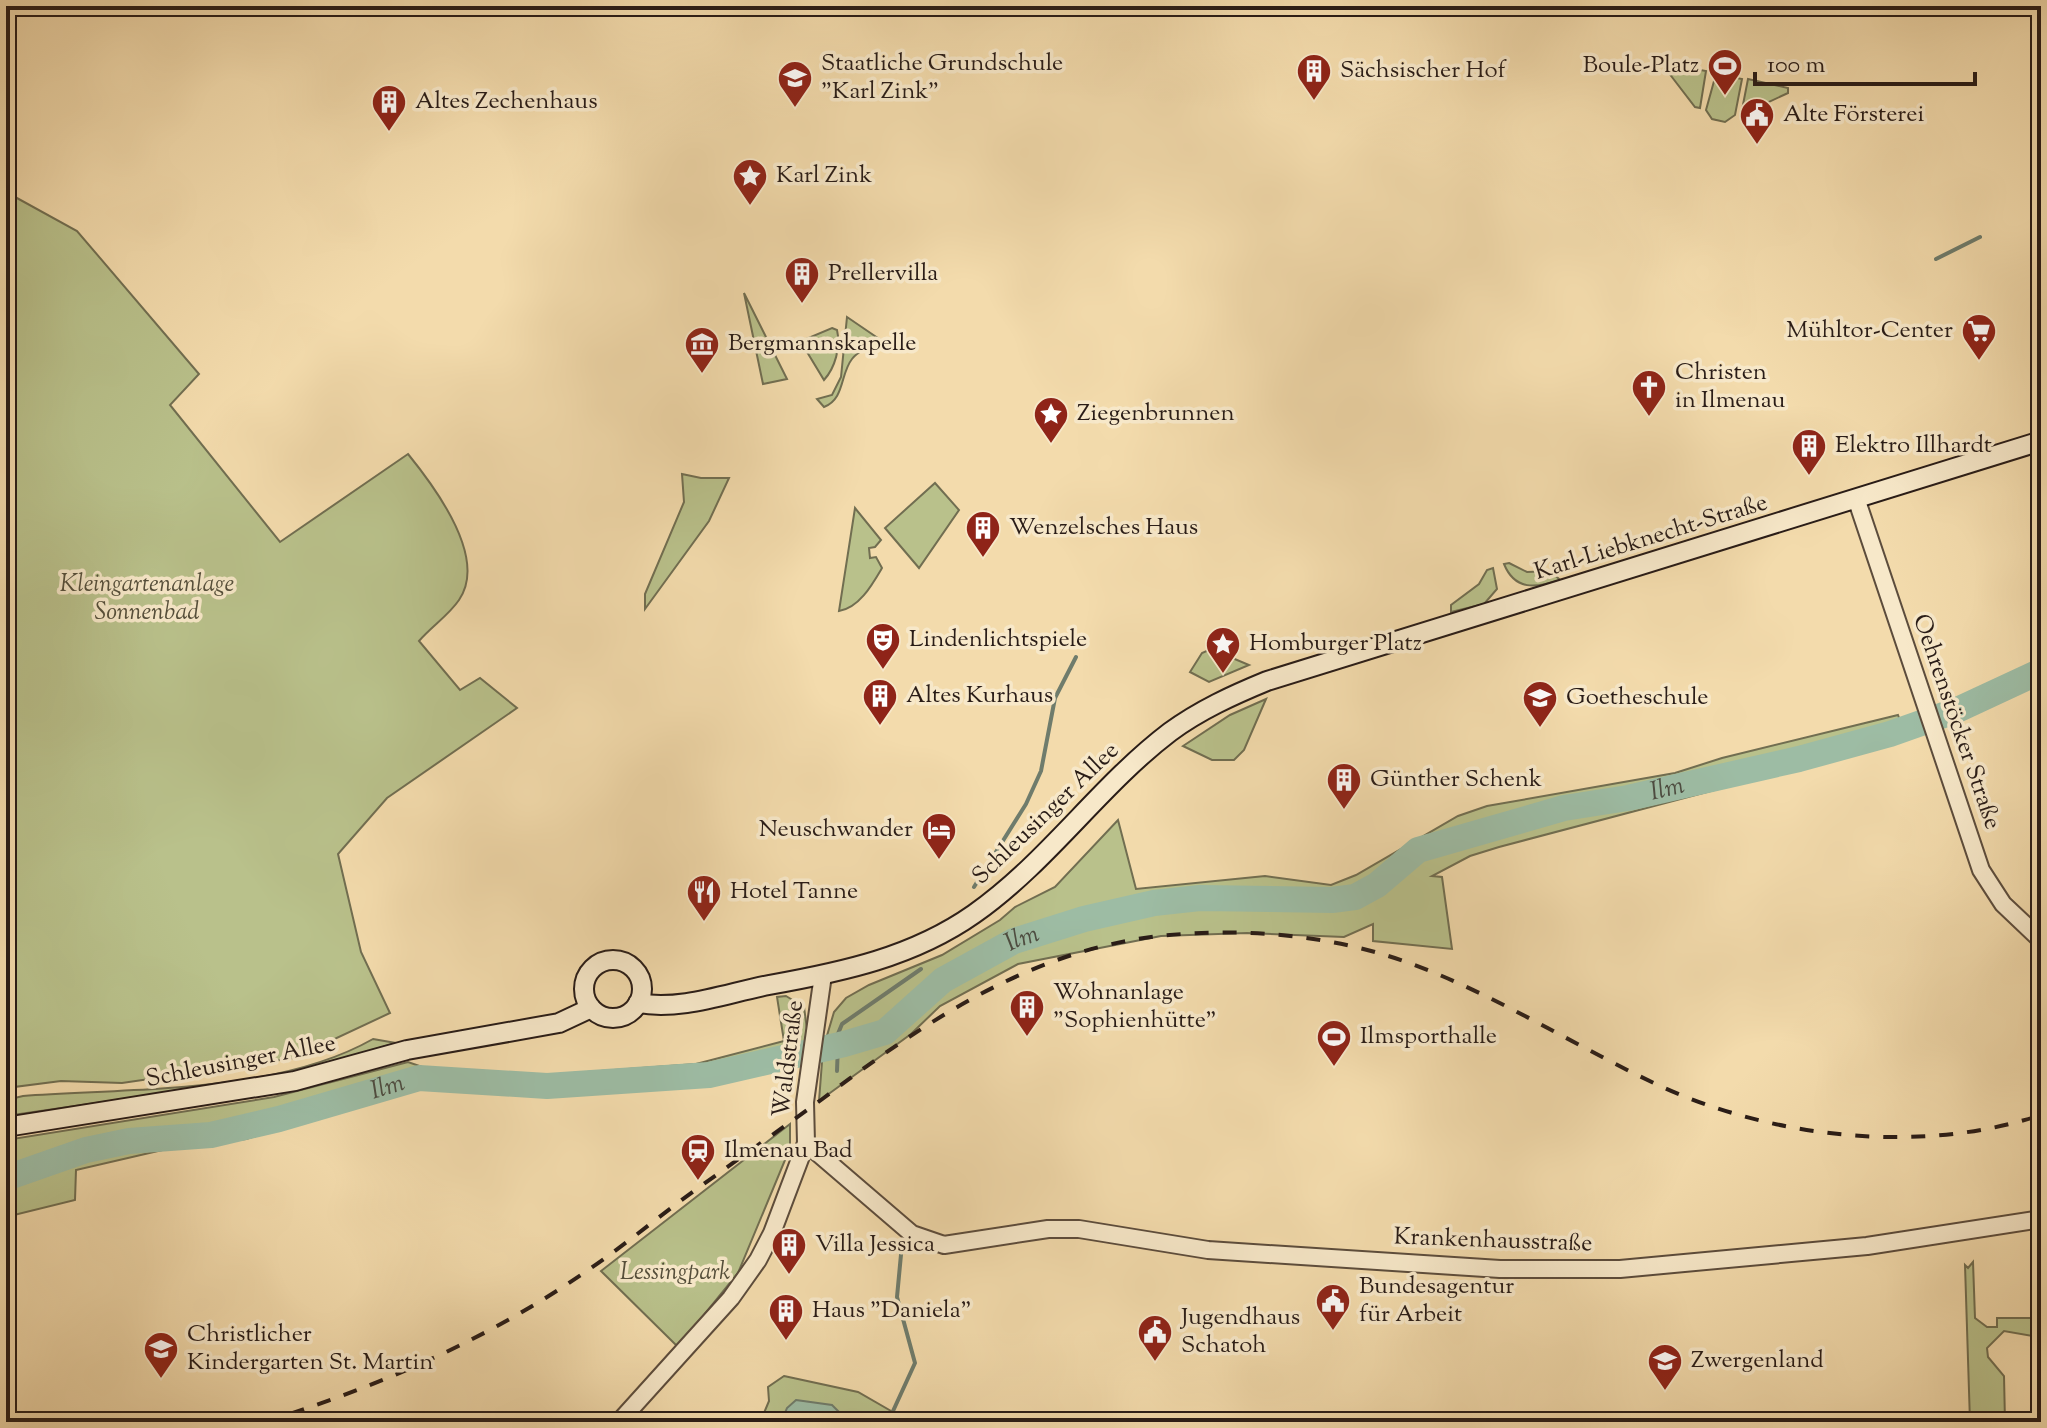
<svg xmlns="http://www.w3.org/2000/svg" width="2047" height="1428" font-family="'Sorts Mill Goudy',serif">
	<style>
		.green { fill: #b9c18b; stroke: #716e51; stroke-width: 2 }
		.water { fill: #9dbca4; stroke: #6f7c6c; stroke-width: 2 }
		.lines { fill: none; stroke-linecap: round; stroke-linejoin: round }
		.stream { stroke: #6f7c6c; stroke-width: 4 }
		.river { stroke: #9dbca4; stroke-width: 26 }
		.tertiary-casing { stroke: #5c4c3c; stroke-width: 20 }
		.secondary-casing { stroke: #291c17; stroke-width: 22 }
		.tertiary { stroke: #f7e8c9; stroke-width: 16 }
		.secondary { stroke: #f7e8c9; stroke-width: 18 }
		.rail { stroke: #291c17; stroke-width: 4; stroke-dasharray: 14 14; stroke-linecap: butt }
		.labels { text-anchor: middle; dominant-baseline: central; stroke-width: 7; stroke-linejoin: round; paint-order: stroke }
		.poi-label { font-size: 24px; fill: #291c17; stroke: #f7e8c9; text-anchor: start }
		.street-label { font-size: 24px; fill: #291c17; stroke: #f7e8c9 }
		.park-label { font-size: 24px; font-style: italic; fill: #544e3a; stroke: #f7e8c9 }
		.water-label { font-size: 26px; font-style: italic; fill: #4c4c41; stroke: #f7e8c9 }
	</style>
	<rect width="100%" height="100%" fill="#f3dbac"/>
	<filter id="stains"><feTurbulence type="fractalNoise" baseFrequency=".0025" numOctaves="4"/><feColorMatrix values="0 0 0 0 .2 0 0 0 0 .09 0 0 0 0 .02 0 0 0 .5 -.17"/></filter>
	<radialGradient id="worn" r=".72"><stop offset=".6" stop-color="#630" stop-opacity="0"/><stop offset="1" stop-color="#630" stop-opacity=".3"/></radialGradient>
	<g class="green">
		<polygon points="1667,64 1706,71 1700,108 1695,107 1665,68"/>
		<polygon points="1716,74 1742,79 1735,115 1725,122 1712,119 1706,110"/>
		<polygon points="1748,79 1788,88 1788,93 1741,115"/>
		<path d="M6 192 77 231 199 374 170 405 280 542 408 454C434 486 488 558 459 600 449 615 431 627 419 641L460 690 480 678 517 708 387 798 338 854 361 952 390 1013 294 1058 122 1083 61 1081 6 1088Z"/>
		<polygon points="744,293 787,379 763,384"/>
		<path d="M847 317 888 345 884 351 874 342C868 350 860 349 852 359 840 374 845 399 824 407L817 399 832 395 841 377Z"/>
		<path d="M832 328 837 330C841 347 835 368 824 380L804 347 809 345 806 339Z"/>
		<polygon points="682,474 701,478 729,478 709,521 645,609 645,594 684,502"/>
		<polygon points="935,483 959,510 919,568 885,528"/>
		<path d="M855 508 881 540 875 547 869 548 870 558 876 557 882 568C872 585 859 608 839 611Z"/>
		<path d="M1509 563 1527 572 1551 571 1560 580C1536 588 1515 591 1504 564Z"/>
		<polygon points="1493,568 1497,589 1484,604 1451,612 1451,605 1479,584 1487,570"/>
		<polygon points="1211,649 1249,665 1209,682 1190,672 1202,653"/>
		<polygon points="1266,699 1244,750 1234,760 1212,760 1183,746 1230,715"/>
		<polygon points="1898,715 1901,723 1911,720 1915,737 1499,847 1470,856 1432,876 1442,877 1452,949 1373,941 1373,924 1344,937 1247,933 1161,936 1018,964 940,1006 911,1034 819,1101 823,1049 834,1012 846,998 869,985 942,955 1000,920 1015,907 1055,887 1118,820 1136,889 1265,876 1331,885 1356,875 1458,816 1487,806 1675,773 1722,758"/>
		<polygon points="786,996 804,1007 807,1029 802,1062 726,1079 571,1095 420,1087 246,1139 171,1148 76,1170 75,1200 6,1217 6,1140 274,1097 408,1062 434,1071 491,1079 696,1064 784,1041 777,997"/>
		<path d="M373 1039 396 1043 289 1075 6 1116V1100L23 1096C132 1088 276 1094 373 1039Z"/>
		<polygon points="790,1124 790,1148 738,1273 678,1347 601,1271"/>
		<polygon points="1973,1262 1975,1318 1987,1327 1997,1327 1997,1318 2034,1318 2039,1325 2038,1337 2004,1331 1987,1348 1988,1357 2004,1376 2005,1422 1970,1422 1965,1265 1968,1268"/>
		<polygon points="784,1376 858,1392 898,1415 898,1422 742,1422 764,1413 769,1401 768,1387"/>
	</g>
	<polygon class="water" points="796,1400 832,1405 849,1422 781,1422 787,1408"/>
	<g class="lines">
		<g class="stream">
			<polyline points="1936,259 1980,237"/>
			<polyline points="974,887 1026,804 1041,771 1055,698 1076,657"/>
			<polyline points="833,1046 842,1024 921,969"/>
			<polyline points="837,1071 838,1044"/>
			<polyline points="888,1422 915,1363 897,1297 902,1244"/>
		</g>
		<path class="river" id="s1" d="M6 1178 86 1150 129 1141 211 1135 279 1119 419 1078 547 1086 709 1075 844 1044 885 1032 943 980 1014 941 1084 919 1154 903 1200 898 1332 900 1355 897 1377 885 1418 850 1564 808 1628 798 1799 759 1890 734 1955 711 2041 671"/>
		<g class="tertiary-casing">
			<g id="tertiary">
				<polyline points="1857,501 1981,870 2003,904 2041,940"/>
				<polyline points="806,1143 912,1234 944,1245 1048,1229 1079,1229 1208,1250 1500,1269 1620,1269 1867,1246 2041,1219"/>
				<polyline points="619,1422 731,1298 758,1260 772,1233 806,1143 805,1102 823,975"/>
			</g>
		</g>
		<g class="secondary-casing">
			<g id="secondary">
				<circle cx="613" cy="989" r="29"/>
				<path d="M638 1003C681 1011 727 993 769 985 842 972 913 957 974 914 1048 862 1099 786 1170 732 1200 710 1233 695 1267 681L2041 441"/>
				<polyline points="6,1127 295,1081 407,1050 559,1023 591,1008"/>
			</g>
		</g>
		<use href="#tertiary" class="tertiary"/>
		<use href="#secondary" class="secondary"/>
		<path class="rail" d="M264 1422C381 1386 491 1338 591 1268 629 1242 664 1212 701 1186 741 1157 781 1129 821 1100 923 1023 1030 950 1160 936 1243 927 1334 935 1412 964 1498 996 1575 1046 1658 1085 1772 1138 1920 1155 2041 1115"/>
	</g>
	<defs>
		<g id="stadium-pin" transform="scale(1.8)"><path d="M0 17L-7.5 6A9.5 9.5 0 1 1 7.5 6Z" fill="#8f2418" stroke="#f7e8c9"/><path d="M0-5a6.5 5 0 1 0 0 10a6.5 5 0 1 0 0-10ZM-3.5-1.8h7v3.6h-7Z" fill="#fff"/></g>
		<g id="building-pin" transform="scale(1.8)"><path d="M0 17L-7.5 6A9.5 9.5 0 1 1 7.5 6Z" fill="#8f2418" stroke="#f7e8c9"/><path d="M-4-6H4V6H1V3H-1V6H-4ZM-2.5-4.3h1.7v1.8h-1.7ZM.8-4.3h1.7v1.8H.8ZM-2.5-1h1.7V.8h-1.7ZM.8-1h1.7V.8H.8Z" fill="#fff"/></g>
		<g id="school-pin" transform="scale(1.8)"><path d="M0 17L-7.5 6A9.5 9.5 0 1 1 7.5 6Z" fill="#8f2418" stroke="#f7e8c9"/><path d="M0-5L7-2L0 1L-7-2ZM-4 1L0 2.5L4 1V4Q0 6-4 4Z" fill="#fff"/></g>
		<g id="civic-pin" transform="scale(1.8)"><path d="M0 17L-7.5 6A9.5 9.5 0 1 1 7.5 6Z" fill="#8f2418" stroke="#f7e8c9"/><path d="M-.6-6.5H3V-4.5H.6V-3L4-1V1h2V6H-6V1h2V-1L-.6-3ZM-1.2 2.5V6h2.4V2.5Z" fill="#fff"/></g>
		<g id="sight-pin" transform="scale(1.8)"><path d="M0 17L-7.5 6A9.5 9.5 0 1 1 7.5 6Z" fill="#8f2418" stroke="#f7e8c9"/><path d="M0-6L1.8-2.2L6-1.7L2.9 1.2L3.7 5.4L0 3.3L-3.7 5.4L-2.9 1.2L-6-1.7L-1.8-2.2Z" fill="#fff"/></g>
		<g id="supermarket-pin" transform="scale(1.8)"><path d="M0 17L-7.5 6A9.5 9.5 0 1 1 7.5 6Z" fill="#8f2418" stroke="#f7e8c9"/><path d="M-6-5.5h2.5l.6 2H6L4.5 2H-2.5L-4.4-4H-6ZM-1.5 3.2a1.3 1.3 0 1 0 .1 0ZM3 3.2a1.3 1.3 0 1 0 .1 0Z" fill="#fff"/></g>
		<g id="museum-pin" transform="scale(1.8)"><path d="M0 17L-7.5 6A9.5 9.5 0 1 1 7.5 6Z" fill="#8f2418" stroke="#f7e8c9"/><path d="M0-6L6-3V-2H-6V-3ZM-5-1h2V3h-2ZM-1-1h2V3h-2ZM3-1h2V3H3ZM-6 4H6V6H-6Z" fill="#fff"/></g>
		<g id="church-pin" transform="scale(1.8)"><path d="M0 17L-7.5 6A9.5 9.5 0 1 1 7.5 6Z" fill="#8f2418" stroke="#f7e8c9"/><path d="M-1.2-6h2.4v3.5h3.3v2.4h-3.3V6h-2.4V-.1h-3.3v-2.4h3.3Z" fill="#fff"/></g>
		<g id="theatre-pin" transform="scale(1.8)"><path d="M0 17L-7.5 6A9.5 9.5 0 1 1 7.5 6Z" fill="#8f2418" stroke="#f7e8c9"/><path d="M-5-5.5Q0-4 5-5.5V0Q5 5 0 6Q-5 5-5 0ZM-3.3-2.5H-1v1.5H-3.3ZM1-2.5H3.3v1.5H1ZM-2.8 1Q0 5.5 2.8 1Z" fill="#fff"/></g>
		<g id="hotel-pin" transform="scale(1.8)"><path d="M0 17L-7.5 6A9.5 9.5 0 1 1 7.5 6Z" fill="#8f2418" stroke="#f7e8c9"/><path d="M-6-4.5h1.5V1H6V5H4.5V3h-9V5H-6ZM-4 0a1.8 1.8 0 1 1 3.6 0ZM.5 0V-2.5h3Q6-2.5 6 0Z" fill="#fff"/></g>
		<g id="restaurant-pin" transform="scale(1.8)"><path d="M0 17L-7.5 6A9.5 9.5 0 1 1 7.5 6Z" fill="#8f2418" stroke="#f7e8c9"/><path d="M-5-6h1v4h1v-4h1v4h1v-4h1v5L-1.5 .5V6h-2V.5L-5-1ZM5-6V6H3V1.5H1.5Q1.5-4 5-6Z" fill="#fff"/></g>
		<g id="station-pin" transform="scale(1.8)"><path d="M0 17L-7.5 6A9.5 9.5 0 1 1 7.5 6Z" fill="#8f2418" stroke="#f7e8c9"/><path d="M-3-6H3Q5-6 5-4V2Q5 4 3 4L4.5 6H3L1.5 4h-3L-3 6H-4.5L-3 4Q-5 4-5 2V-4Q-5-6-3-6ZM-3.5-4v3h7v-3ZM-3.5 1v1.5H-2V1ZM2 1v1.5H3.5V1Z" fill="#fff"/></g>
	</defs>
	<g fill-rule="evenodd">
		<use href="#stadium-pin" x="1725" y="66"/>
		<use href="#building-pin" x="1314" y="71"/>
		<use href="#school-pin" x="795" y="78"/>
		<use href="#building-pin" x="389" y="102"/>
		<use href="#civic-pin" x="1757" y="115"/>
		<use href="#sight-pin" x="750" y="176"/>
		<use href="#building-pin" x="802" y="274"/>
		<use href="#supermarket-pin" x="1979" y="331"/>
		<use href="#museum-pin" x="702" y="344"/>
		<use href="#church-pin" x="1649" y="387"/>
		<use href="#sight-pin" x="1051" y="414"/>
		<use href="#building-pin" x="1809" y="446"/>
		<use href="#building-pin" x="983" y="528"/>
		<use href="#theatre-pin" x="883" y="640"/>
		<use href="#sight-pin" x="1223" y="644"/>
		<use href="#building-pin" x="880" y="696"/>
		<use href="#school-pin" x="1540" y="698"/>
		<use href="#building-pin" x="1344" y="780"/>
		<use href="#hotel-pin" x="939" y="830"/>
		<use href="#restaurant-pin" x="704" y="892"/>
		<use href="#building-pin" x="1027" y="1007"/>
		<use href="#stadium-pin" x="1334" y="1037"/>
		<use href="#station-pin" x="698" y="1151"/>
		<use href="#building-pin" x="789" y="1245"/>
		<use href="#civic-pin" x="1333" y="1301"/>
		<use href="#building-pin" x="786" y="1311"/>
		<use href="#civic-pin" x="1155" y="1332"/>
		<use href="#school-pin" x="161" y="1349"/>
		<use href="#school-pin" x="1665" y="1361"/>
	</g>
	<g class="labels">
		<g class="poi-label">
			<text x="821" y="64">Staatliche Grundschule<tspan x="821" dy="28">"Karl Zink"</tspan></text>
			<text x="1699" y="66" text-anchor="end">Boule-Platz</text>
			<text x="1340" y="71">Sächsischer Hof</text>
			<text x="415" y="102">Altes Zechenhaus</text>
			<text x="1783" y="115">Alte Försterei</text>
			<text x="776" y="176">Karl Zink</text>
			<text x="828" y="274">Prellervilla</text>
			<text x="1953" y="331" text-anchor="end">Mühltor-Center</text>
			<text x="728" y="344">Bergmannskapelle</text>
			<text x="1675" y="373">Christen<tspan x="1675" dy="28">in Ilmenau</tspan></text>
			<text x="1077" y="414">Ziegenbrunnen</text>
			<text x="1835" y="446">Elektro Illhardt</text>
			<text x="1009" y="528">Wenzelsches Haus</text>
			<text x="909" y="640">Lindenlichtspiele</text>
			<text x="1249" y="644">Homburger Platz</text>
			<text x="906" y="696">Altes Kurhaus</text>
			<text x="1566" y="698">Goetheschule</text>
			<text x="1370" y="780">Günther Schenk</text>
			<text x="913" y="830" text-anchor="end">Neuschwander</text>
			<text x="730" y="892">Hotel Tanne</text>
			<text x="1053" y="993">Wohnanlage<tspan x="1053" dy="28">"Sophienhütte"</tspan></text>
			<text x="1360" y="1037">Ilmsporthalle</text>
			<text x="724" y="1151">Ilmenau Bad</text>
			<text x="815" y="1245">Villa Jessica</text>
			<text x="1359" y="1287">Bundesagentur<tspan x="1359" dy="28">für Arbeit</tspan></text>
			<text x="812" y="1311">Haus "Daniela"</text>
			<text x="1181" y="1318">Jugendhaus<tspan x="1181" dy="28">Schatoh</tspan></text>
			<text x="187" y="1335">Christlicher<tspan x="187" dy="28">Kindergarten St. Martin</tspan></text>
			<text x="1691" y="1361">Zwergenland</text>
		</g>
		<g class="street-label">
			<text transform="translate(1651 538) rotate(-17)">Karl-Liebknecht-Straße</text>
			<text transform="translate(1956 722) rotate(71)">Oehrenstöcker Straße</text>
			<text transform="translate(1046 814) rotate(-44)">Schleusinger Allee</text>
			<text transform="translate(789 1059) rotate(-83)">Waldstraße</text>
			<text transform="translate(241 1062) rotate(-11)">Schleusinger Allee</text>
			<text transform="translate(1493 1241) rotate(2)">Krankenhausstraße</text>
		</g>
		<g class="park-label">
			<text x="147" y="585">Kleingartenanlage<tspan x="147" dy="28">Sonnenbad</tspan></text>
			<text x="675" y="1273">Lessingpark</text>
		</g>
		<g class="water-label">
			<text stroke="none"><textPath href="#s1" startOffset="1740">Ilm</textPath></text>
			<text stroke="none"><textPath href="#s1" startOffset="1066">Ilm</textPath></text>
			<text stroke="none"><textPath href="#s1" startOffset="394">Ilm</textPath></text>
		</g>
	</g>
	<rect width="2047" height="1428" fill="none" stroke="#f3dbac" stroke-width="32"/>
	<rect x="8" y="8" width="2031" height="1412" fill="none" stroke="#291c17" stroke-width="4"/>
	<rect x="16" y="16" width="2015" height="1396" fill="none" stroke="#291c17" stroke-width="2"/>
	<path d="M1755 72v12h220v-12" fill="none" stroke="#291c17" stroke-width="4"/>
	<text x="1767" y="72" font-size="24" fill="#291c17" stroke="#f7e8c9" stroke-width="6" paint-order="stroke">100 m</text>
	<rect width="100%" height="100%" filter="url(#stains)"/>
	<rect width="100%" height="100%" fill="url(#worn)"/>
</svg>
